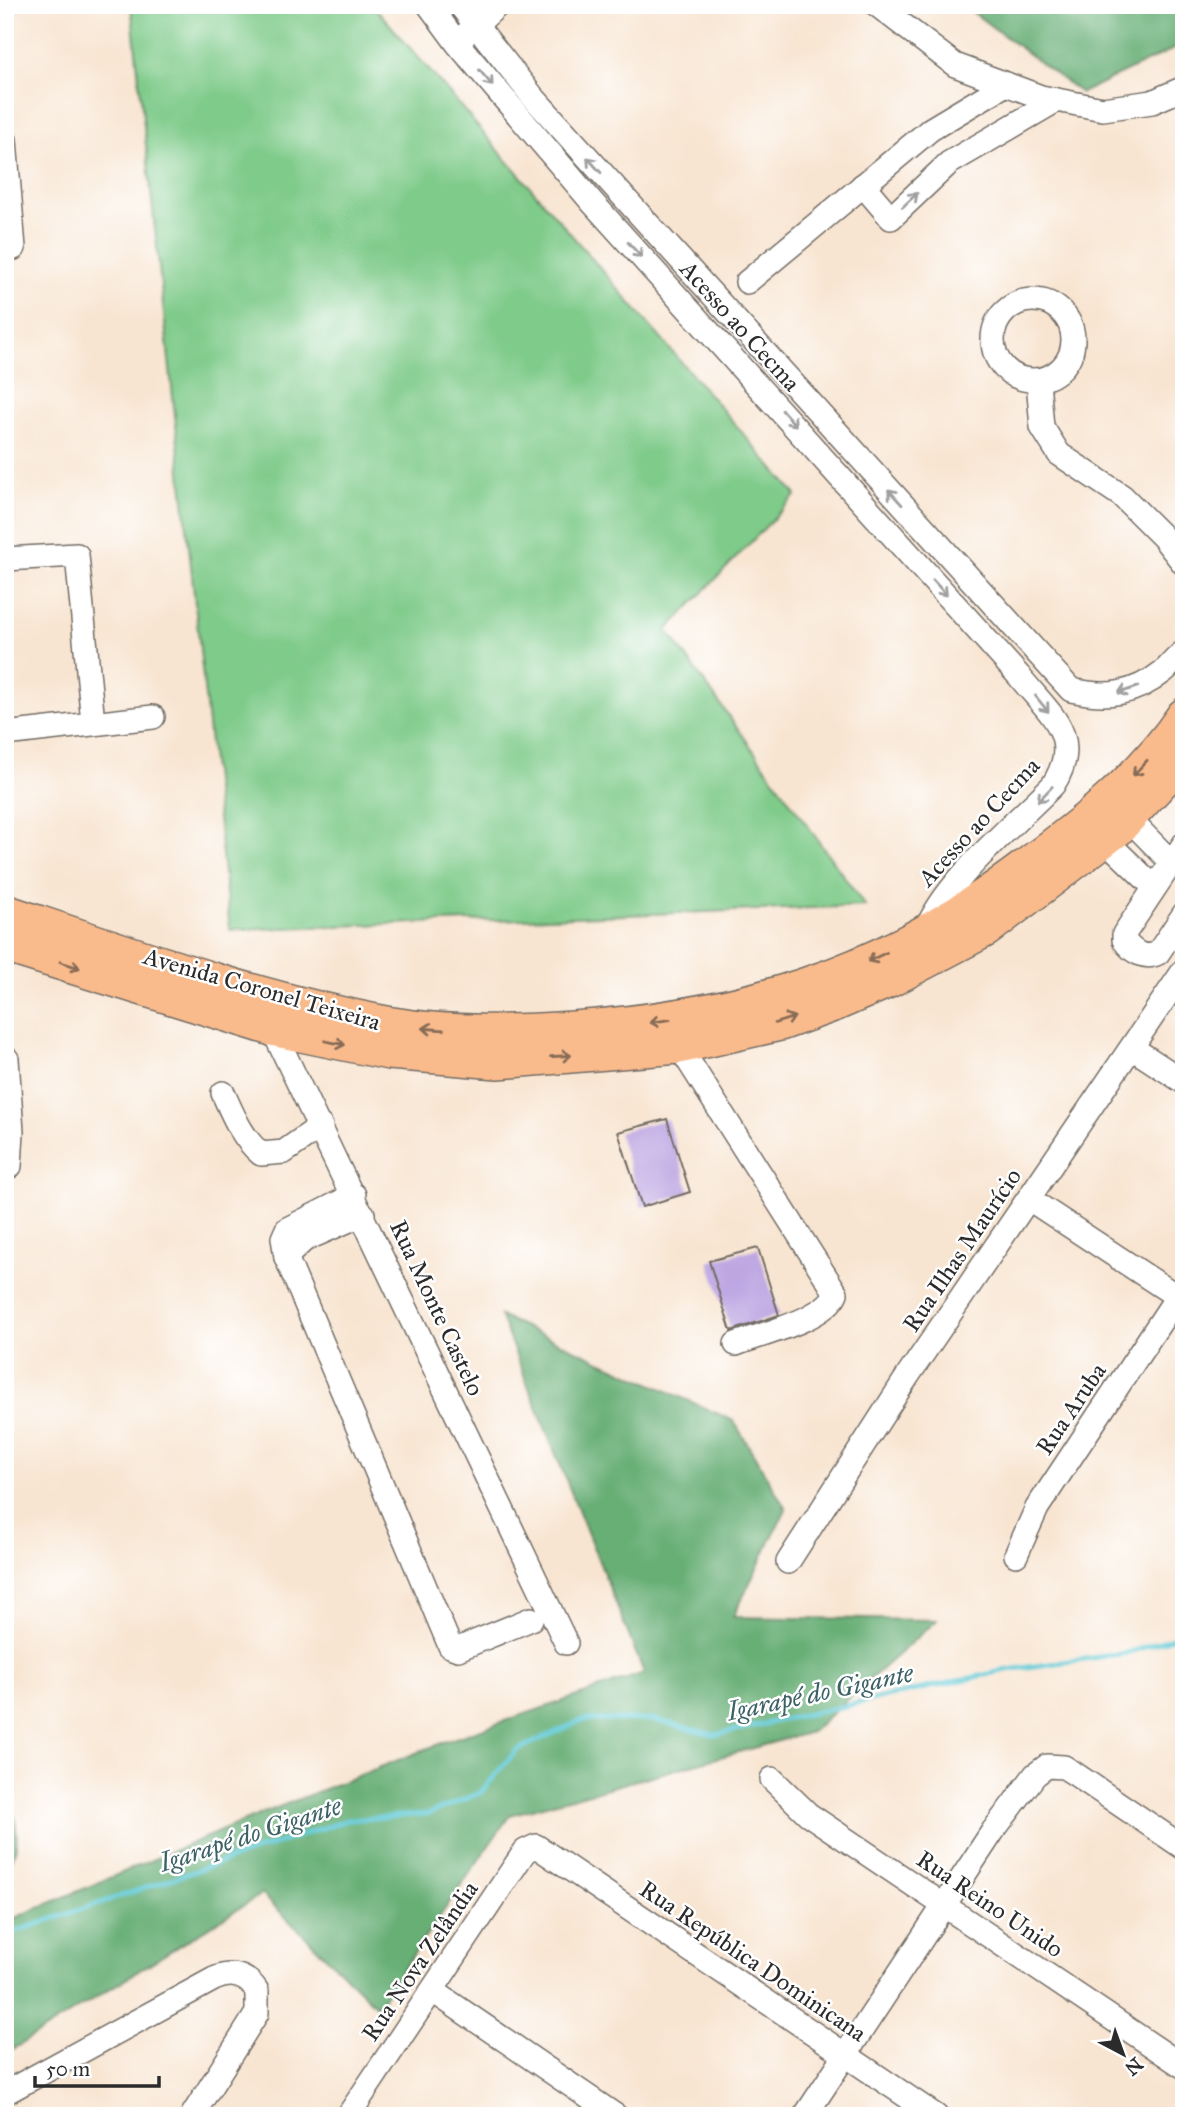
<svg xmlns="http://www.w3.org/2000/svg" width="1189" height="2121" font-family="'IM FELL Great Primer',serif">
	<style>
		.green { fill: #7fcb8a; stroke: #557b5a; stroke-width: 2 }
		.forest { fill: #67af76; stroke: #496d50; stroke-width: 2 }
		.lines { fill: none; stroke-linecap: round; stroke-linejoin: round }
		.stream { stroke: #5cc8d4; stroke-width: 5 }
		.building { fill: #bda6e2 }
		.minor-casing { stroke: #736c65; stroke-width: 26 }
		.highway-casing { stroke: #736c65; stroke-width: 38 }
		.minor { stroke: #fff; stroke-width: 23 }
		.highway { stroke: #fabb8c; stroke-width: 35 }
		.oneway { stroke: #a0a0a0 }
		.oneway2 { stroke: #886c57 }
		.labels { text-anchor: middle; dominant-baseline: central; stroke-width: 5; stroke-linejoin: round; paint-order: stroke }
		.street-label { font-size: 24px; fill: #2b2b2b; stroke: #fff }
		.water-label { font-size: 26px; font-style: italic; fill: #3c6266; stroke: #fff }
	</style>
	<rect width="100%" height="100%" fill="#fff"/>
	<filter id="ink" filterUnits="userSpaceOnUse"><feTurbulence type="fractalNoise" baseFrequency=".0143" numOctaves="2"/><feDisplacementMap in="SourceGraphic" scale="14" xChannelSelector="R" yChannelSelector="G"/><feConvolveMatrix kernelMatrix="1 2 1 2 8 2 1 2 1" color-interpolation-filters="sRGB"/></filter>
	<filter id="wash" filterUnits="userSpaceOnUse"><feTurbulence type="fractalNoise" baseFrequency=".00686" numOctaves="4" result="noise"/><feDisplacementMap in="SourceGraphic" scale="28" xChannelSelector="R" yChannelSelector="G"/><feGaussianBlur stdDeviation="1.57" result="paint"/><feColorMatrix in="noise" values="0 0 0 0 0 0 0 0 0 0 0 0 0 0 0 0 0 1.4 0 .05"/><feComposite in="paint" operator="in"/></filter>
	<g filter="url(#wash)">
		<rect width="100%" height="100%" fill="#f8e5d1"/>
		<polygon class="green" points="131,5 373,5 796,495 667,630 865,906 230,930"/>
		<g class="forest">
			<polygon points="963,5 1184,5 1184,44 1081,93"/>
			<polygon points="500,1316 734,1421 786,1509 733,1617 937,1620 811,1732 510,1815 377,2007 262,1894 5,2054 5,1922 261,1814 444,1742 644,1673"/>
			<path d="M5 1786C14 1810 26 1849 5 1868Z"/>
		</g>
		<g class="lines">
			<polyline class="stream" points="5,1935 347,1820 428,1814 480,1793 517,1750 582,1720 655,1720 714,1735 1007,1670 1127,1653 1184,1634"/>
		</g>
		<g id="blocks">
			<g class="building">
				<polygon points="667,1119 690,1192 642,1207 618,1132"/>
				<polygon points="758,1248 779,1315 731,1331 709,1261"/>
			</g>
		</g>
	</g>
	<g filter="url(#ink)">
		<use href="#blocks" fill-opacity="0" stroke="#736c65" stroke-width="2"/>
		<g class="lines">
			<g class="minor-casing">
				<g id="minor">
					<path d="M429 5 457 43 592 202 1019 676C1049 714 1084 736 1053 785 1012 827 947 879 925 932"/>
					<path d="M460 5 533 97 1071 690C1107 698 1134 695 1164 671 1171 665 1176 657 1184 652"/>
					<polyline points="877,5 955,65 1041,97 1103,109 1152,102 1184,88"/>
					<polyline points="464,36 498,5"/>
					<polyline points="5,140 14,248 5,249"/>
					<polyline points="863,185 891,218 949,163 1057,100"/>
					<polyline points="747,282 931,129 1006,84"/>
					<circle cx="1033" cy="340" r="40"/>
					<polyline points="1038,381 1042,427 1059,454 1122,496 1162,536 1184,564"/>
					<polyline points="5,559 77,555 93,723"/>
					<polyline points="5,734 153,717"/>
					<polyline points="1128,818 1171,862"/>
					<polyline points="1104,839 1154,887"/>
					<path d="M1184 844 1124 934V940C1132 952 1145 960 1158 953L1184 914"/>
					<polyline points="272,1028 566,1643"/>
					<path d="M679 1046 836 1293C826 1319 762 1334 736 1344"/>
					<polyline points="1132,1048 1184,1082"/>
					<path d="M223 1093C233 1115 242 1138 261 1154L284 1152 321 1126"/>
					<polyline points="5,1169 10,1166 12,1132 7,1059"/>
					<polyline points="354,1195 287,1229 283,1238 286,1257 450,1646 458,1649 531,1619"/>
					<polyline points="1029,1199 1184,1301"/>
					<polyline points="286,1257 304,1240 363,1214"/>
					<polyline points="1016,1555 1037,1508 1177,1297"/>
					<polyline points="788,1562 907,1377 1184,970"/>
					<polyline points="772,1779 808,1814 1184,2067"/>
					<polyline points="433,1991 616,2116"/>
					<path d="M5 2093 214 1979C231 1971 247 1975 257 1991V2013L192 2116"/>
					<polyline points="348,2116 525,1851 536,1846 936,2116"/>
					<polyline points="805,2116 993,1831 1035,1775 1047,1766 1064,1767 1075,1774 1184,1848"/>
				</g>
			</g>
			<g class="highway-casing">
				<g id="highway">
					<path d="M5 912C130 954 262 1001 392 1025 451 1035 513 1033 573 1029 738 1017 874 978 1009 879 1072 833 1140 782 1184 716"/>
					<polyline points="5,945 272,1028 389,1052 498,1061 679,1046 780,1023 836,1003 889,980 986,929 1117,829 1184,757"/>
				</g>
			</g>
			<use href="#minor" class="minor"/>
			<use href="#highway" class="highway"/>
		</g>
		<defs><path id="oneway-shaft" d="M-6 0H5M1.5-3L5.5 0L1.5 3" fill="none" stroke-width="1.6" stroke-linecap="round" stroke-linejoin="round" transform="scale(1.75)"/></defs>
		<g class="oneway">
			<use href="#oneway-shaft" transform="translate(486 78) rotate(50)"/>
			<use href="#oneway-shaft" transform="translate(594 165) rotate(-132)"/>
			<use href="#oneway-shaft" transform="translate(910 200) rotate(-43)"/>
			<use href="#oneway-shaft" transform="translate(635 250) rotate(48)"/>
			<use href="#oneway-shaft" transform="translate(789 418) rotate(48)"/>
			<use href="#oneway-shaft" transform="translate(895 497) rotate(-132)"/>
			<use href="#oneway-shaft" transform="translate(940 588) rotate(48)"/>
			<use href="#oneway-shaft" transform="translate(1128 690) rotate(161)"/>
			<use href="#oneway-shaft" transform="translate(1042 704) rotate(51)"/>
			<use href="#oneway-shaft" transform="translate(1045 794) rotate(134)"/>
		</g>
		<g class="oneway2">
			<use href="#oneway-shaft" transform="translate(1140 768) rotate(133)"/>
			<use href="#oneway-shaft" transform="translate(877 957) rotate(154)"/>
			<use href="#oneway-shaft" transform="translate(70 965) rotate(18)"/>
			<use href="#oneway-shaft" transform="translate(785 1020) rotate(-18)"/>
			<use href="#oneway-shaft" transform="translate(660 1021) rotate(172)"/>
			<use href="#oneway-shaft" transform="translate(433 1029) rotate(-175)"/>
			<use href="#oneway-shaft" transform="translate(335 1043) rotate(11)"/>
			<use href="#oneway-shaft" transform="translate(561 1056) rotate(-4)"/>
		</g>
	</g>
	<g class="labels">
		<g class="street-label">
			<text transform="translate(740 326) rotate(48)">Acesso ao Cecma</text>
			<text transform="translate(979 822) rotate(-47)">Acesso ao Cecma</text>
			<text transform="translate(262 989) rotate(16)">Avenida Coronel Teixeira</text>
			<text transform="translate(962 1250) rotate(-56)">Rua Ilhas Maurício</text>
			<text transform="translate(437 1308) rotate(65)">Rua Monte Castelo</text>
			<text transform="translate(1071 1409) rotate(-56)">Rua Aruba</text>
			<text transform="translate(990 1904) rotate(34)">Rua Reino Unido</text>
			<text transform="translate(420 1961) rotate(-56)">Rua Nova Zelândia</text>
			<text transform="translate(753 1961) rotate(34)">Rua República Dominicana</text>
		</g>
		<g class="water-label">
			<text transform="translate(820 1692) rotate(-12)">Igarapé do Gigante</text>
			<text transform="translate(250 1834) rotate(-18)">Igarapé do Gigante</text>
		</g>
	</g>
	<rect width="1189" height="2121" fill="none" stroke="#fff" stroke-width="28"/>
	<g transform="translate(1123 2054) rotate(139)" stroke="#ffffff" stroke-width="5" paint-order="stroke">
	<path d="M0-5L12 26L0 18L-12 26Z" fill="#2b2b2b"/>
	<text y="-10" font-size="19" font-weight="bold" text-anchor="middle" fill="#2b2b2b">N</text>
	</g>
	<path d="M35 2076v10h124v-10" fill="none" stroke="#2b2b2b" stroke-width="3.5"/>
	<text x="46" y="2076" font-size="21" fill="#2b2b2b" stroke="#ffffff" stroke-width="5" paint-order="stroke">50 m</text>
</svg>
